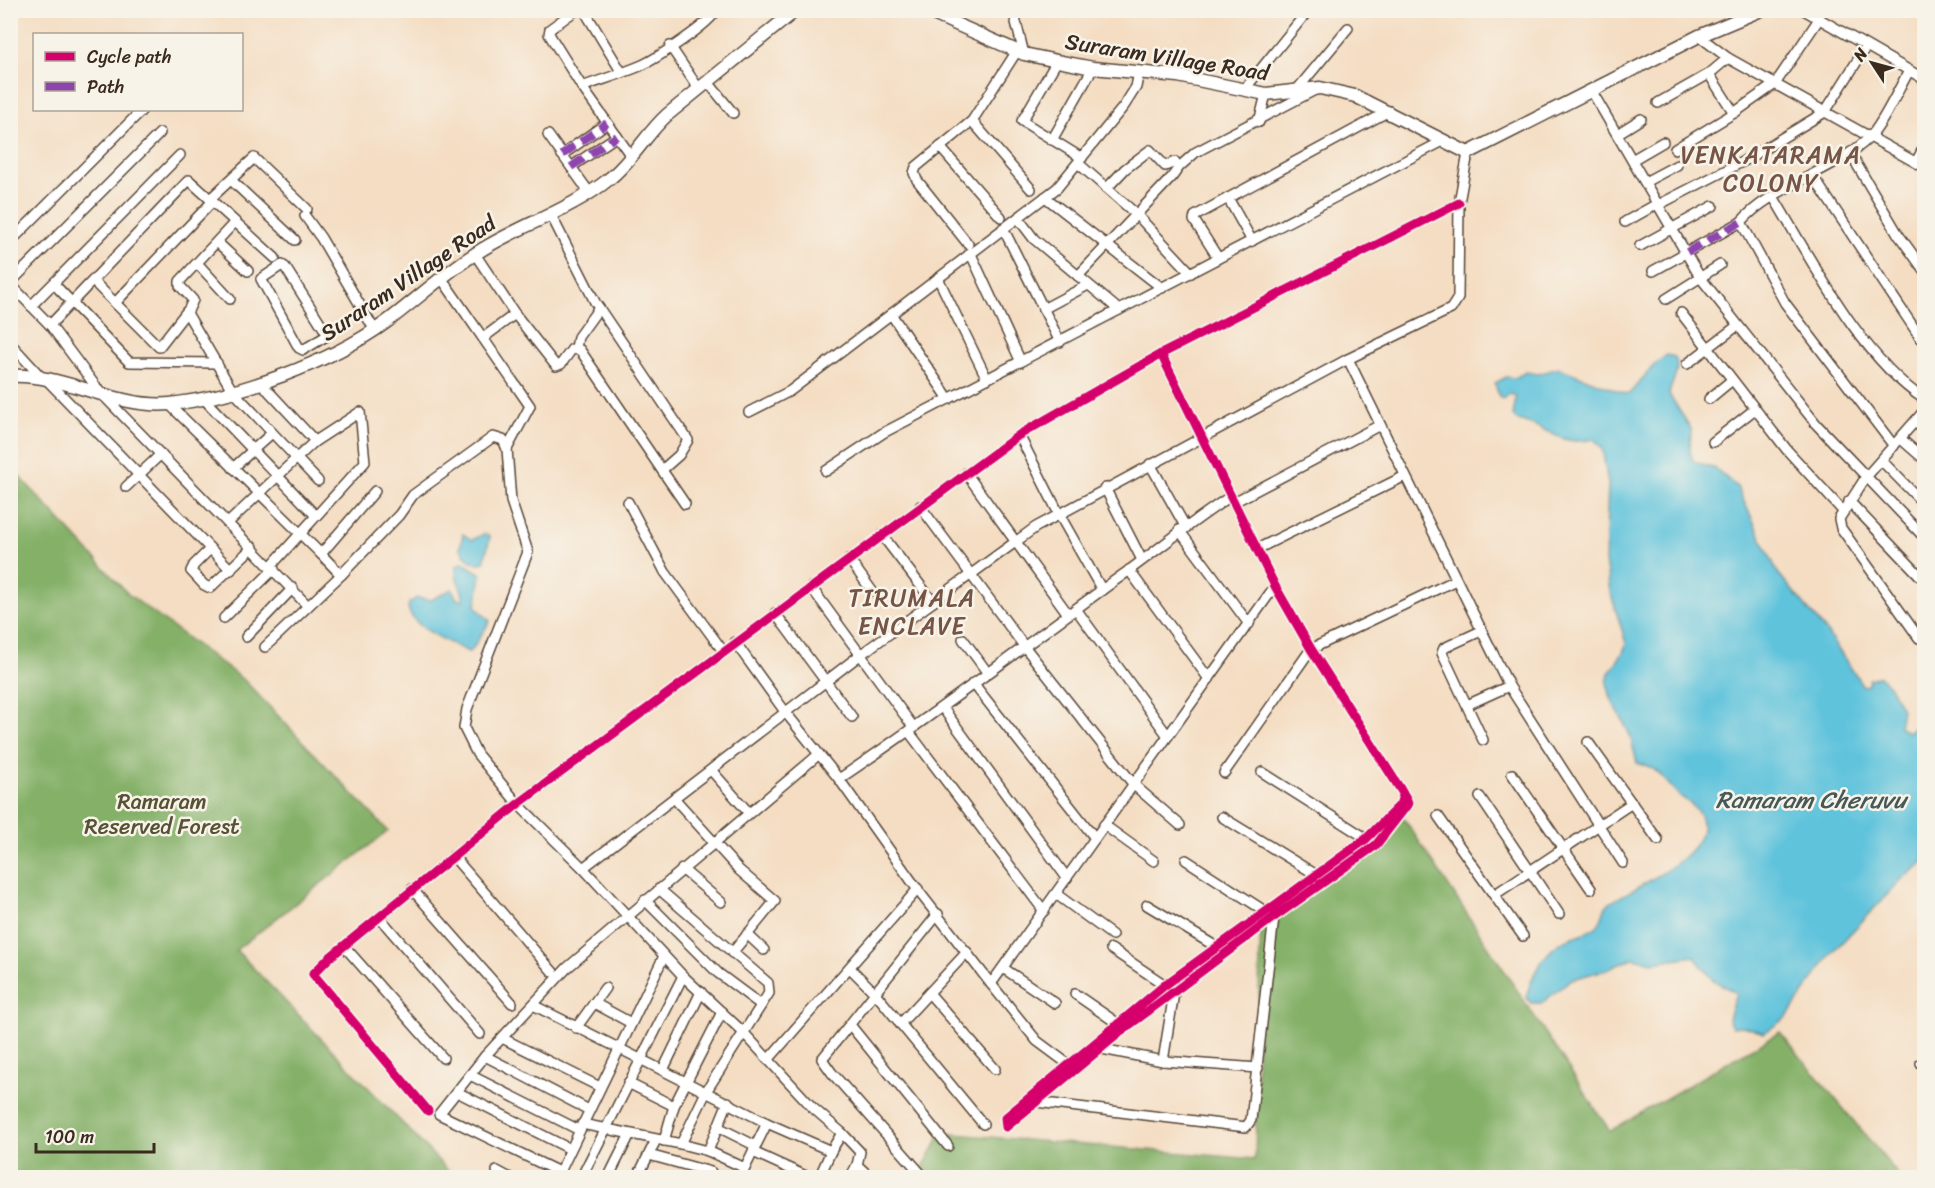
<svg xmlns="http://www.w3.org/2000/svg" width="1935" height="1188" font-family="Sriracha,sans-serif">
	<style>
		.forest { fill: #84b068; stroke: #606d43; stroke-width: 1.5 }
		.water { fill: #5ec3dc; stroke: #4c767d; stroke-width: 1.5 }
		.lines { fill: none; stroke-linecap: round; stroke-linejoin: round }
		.street-casing { stroke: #574537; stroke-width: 12 }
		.secondary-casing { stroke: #574537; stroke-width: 15 }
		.street { stroke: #fff; stroke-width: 9 }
		.secondary { stroke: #fff; stroke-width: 12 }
		.quiet { stroke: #8e44ad; stroke-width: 8; stroke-dasharray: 15 8; stroke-linecap: butt }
		.cycleway-casing { stroke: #f7f3e8; stroke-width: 13 }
		.cycleway { stroke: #d6006c; stroke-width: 9 }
		.labels { text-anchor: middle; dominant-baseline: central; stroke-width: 5; stroke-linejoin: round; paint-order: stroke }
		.street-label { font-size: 22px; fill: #3b2a1e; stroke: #f7f3e8 }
		.park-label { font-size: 22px; fill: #565234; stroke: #f7f3e8 }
		.neighbourhood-label { font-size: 24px; letter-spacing: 1.5px; fill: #765446; stroke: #f7f3e8 }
		.water-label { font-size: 24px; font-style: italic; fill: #465857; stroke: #f7f3e8 }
	</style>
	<rect width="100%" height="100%" fill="#f7f3e8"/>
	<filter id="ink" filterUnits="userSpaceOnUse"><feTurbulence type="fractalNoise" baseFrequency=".0167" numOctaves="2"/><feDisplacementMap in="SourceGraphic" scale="12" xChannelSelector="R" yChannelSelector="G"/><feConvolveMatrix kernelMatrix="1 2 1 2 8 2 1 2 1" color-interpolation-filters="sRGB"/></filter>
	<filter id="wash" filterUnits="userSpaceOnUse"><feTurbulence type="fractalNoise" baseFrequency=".008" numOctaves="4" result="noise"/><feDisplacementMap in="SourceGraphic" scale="24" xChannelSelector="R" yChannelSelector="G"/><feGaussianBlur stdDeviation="1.35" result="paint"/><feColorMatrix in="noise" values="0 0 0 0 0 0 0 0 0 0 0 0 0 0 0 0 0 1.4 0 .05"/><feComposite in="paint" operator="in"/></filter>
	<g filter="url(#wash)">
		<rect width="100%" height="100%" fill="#f4ddc2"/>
		<g class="forest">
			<polygon points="10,466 128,594 245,681 388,831 236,950 454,1177 11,1177"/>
			<polygon points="1403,817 1610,1131 1780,1032 1900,1177 917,1178 942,1133 1255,1159 1261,913"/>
		</g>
		<g class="water">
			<path d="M1667 355 1675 357C1681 371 1672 380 1669 394L1691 429 1690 452 1693 461 1716 469 1737 487 1778 573 1825 630 1863 686 1868 685 1869 679 1879 676 1889 685 1902 709 1899 727 1907 732C1918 727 1922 718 1924 706V862L1902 879 1830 955 1787 1017 1764 1033 1742 1026 1732 1027 1728 1019 1736 993 1713 980 1694 956 1653 962 1633 958 1611 968 1570 980 1542 1003H1531L1527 998C1530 975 1546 948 1568 939 1577 935 1590 933 1597 926 1603 920 1603 911 1607 905 1630 888 1717 856 1700 815 1696 807 1687 801 1680 796 1670 788 1662 773 1650 767 1646 765 1641 765 1637 763L1630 735 1611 698 1607 683 1609 673 1623 653 1626 643 1610 591 1605 562 1608 484 1602 448 1594 439C1559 448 1547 425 1517 420L1513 416 1516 396 1510 394 1503 399 1499 397 1495 383 1506 377 1515 378 1526 372 1538 374 1559 368 1626 394 1630 393 1655 364Z"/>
			<path d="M463 534 472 540 484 534 490 537 484 562C471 566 467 557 460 548Z"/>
			<path d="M462 562 481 574 476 607 490 621 471 651 468 652C452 643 402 624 409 603L417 598 431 600 452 589 457 599 463 600C465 590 454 582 456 567Z"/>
		</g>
	</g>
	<g filter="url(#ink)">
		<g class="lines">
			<g class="street-casing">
				<g id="street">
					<polyline points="576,10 550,29 549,34 582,87 631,156"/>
					<polyline points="584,10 622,73"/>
					<polyline points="1013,10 1024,54"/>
					<polyline points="1804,10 1924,79"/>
					<polyline points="1699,36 1728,58 1924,167"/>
					<polyline points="670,46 699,89"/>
					<polyline points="1057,61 1022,121 1082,158"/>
					<polyline points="1709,74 1734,113"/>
					<polyline points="708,82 733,113"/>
					<path d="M582 87C601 80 621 74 640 66 654 60 712 23 716 10"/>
					<polyline points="1244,90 1307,12"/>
					<polyline points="1591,90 1700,277 1817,425 1924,537"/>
					<polyline points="1295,92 1348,28"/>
					<polyline points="1658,103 1709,74 1728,58"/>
					<polyline points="972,121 1031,189"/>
					<polyline points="1259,122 1266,94"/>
					<polyline points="1617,134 1641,119"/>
					<polyline points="548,135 589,192"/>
					<polyline points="1052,140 1093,68"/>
					<polyline points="940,147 1001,217"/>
					<polyline points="1675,149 1734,113 1775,84 1819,19"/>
					<polyline points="1850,153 1898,234 1924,270"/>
					<polyline points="562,155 607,123"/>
					<polyline points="1632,160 1663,142"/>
					<polyline points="1916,162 1924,147"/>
					<polyline points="1079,164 1136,214 1191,273"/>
					<polyline points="571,167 617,136"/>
					<polyline points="1812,175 1924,343"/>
					<polyline points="231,180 295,240"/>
					<polyline points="1645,182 1677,165"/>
					<polyline points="1107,188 1125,169 1150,150 1165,166 1175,162 1179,167"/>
					<polyline points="1045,197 1162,288"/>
					<polyline points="1228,198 1252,241"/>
					<path d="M1774 198C1812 261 1862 359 1924 399"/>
					<polyline points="210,199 254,158 307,209"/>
					<polyline points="1658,205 1744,161 1825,112 1866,47"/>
					<polyline points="10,208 12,206"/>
					<polyline points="550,213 595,302 688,440 679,455 662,470"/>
					<polyline points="305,216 321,238 374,329"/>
					<polyline points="1018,218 1034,239 1119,310"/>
					<polyline points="1625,222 1657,204"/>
					<polyline points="234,223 180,281 180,286 193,300 187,313 232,390 318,481"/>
					<polyline points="1003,228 1060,342"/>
					<polyline points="10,242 142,110"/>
					<polyline points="217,242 248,271"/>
					<polyline points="968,244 917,180 914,173 916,167 972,121 1017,51"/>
					<polyline points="1640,246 1713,206"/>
					<polyline points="970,252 1021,362"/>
					<polyline points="475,254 515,314 556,366 561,364 572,349 580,350 685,504"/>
					<polyline points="1218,258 1194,220 1195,216 1389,111"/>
					<polyline points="198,264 230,299"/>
					<polygon points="282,265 285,267 328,335 303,350 299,348 261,279"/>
					<polyline points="1653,271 1741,222"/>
					<polyline points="1078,276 1172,177 1179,167 1196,152 1315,90"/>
					<polyline points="938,278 987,379"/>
					<polyline points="442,279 530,406 507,449"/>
					<polyline points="94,282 159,347 187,311"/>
					<polyline points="10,283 160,133"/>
					<polyline points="10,284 50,325 100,392 308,606"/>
					<polyline points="54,284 129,362 217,363"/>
					<polyline points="1666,299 1720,265"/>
					<polyline points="115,303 212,202"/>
					<polyline points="31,306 180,155"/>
					<polyline points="1043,309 1088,285"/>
					<polyline points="1681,313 1787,450 1842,510"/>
					<polyline points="891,314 949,399"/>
					<polyline points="50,325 189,180 275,258"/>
					<polyline points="483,338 515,314"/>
					<polyline points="10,343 42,378"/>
					<polyline points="576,348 578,337 599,308"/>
					<polyline points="1161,354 1275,586 1311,649 1406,798 1408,804 1376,845 1274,917 1124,1029 1006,1127 1005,1118 1165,985 1366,839 1400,805 1403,795"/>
					<polyline points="1348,359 1509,686 1623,863"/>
					<polyline points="1687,364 1737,326"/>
					<polyline points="46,379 231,570"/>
					<polyline points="203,398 316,516"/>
					<polyline points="1709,399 1732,380"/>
					<polyline points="169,404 321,554 375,491"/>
					<polyline points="749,412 790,391 1057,188 1124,106 1136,87 1139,72"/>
					<polyline points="1915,422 1924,430"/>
					<polyline points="1019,435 1059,514 1102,590"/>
					<polyline points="1901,439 1924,459"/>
					<polyline points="1713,442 1755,409"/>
					<path d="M1894 446 1785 303 1741 222C1771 187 1834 171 1869 138 1882 126 1899 88 1909 71"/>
					<polyline points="1882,461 1924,504"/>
					<polyline points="1150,464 1185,526"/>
					<polyline points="233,468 272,433"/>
					<polyline points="826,471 883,433 1443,141"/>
					<polyline points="966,473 1068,614"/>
					<polyline points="126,487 161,454"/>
					<polyline points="1105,488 1142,560"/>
					<polyline points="1849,501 1924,580"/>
					<polyline points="628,502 665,572 723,651"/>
					<polyline points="1234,502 1380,425"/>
					<polyline points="920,506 1024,646 1134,785 1180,825"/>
					<polyline points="229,522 315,441 260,382"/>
					<polyline points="1179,530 1249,624"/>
					<polyline points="882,535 933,602"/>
					<polyline points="210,549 194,565 191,571 204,585 210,588 253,547"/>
					<polyline points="1257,549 1405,476"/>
					<polyline points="321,554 341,575"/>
					<polyline points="849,559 872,591"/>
					<polyline points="271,566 365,462 360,412 314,442"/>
					<polyline points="1129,570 1209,679"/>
					<polyline points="811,587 914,728"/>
					<polyline points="1076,609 1168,736"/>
					<polyline points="775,613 852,717"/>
					<polyline points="224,618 274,569"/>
					<polyline points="1481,631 1444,648 1442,653 1483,740"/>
					<polyline points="246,637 293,588"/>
					<polyline points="1919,638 1841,528 1839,519 1866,477 1924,411"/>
					<polyline points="963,639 987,672"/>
					<polyline points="735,642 786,713 839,779 920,893 991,984 1037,1041 1068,1064"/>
					<polyline points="265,647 341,575 399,515 413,495 493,437 503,440 507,449 511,501 528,552 467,709 464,728 477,754 518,804 583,868 683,976 743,1032 813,1108 842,1133"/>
					<polyline points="973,683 1095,838"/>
					<polyline points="1467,705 1509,686"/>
					<polyline points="942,707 1067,878"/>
					<polyline points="909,732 1044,911"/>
					<polyline points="1588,742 1658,840"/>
					<polyline points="711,770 749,813"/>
					<polyline points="1262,772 1369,840"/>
					<polyline points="1224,773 1311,649 1456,580"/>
					<polyline points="1512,774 1591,889"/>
					<path d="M839 779C936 714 1029 642 1124 574 1160 548 1194 520 1231 496"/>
					<polyline points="1480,797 1559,914"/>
					<polyline points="674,798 739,870 775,901 732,953"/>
					<polyline points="1438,816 1523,936"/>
					<polyline points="1222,817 1315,874"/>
					<polyline points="1104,825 1154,861"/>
					<polyline points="453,856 553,972"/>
					<polyline points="583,868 860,655 1036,527 1348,359 1451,309 1458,298 1459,203 1468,153"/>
					<polyline points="682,869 721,902"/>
					<polyline points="412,889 512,1003"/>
					<polyline points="1056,894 1112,935"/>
					<polyline points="1494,895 1632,803"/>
					<polyline points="645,900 718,973 761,1005"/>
					<polyline points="1147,905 1215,946"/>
					<polyline points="379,917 480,1034"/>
					<polyline points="747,934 764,950"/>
					<polyline points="344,946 443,1058"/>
					<polyline points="1111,949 1165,985"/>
					<polyline points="850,968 876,994 983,1124"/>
					<polyline points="1003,968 1055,1003"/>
					<polyline points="991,984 1275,586"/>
					<polyline points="929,993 995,1069"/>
					<polyline points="1075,994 1117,1023"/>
					<polyline points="594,1003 631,1023"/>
					<polyline points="533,1005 767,1123 831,1151 842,1133 860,1152 857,1165 871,1178"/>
					<polyline points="900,1024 967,952"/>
					<polyline points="851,1026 948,1146"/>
					<polyline points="576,1028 605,988"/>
					<polyline points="502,1038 600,1087"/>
					<polyline points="1102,1049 1163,1061 1258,1068"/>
					<polyline points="485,1056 589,1110"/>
					<polyline points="768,1060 918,889"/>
					<polyline points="1163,1061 1174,993"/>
					<polyline points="1921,1063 1924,1068"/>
					<polyline points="663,1070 701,992"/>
					<polyline points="470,1075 579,1130"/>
					<polyline points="628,1083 674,1106"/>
					<polyline points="457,1092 570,1149"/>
					<polyline points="1036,1102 1246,1127 1251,1120 1274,917 1186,860"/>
					<polyline points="428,1111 313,974 329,958 518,804 1019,435 1161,354 1459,203"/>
					<polyline points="582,1124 681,1144 707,1090 769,993 768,983 659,889"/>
					<polyline points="718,1127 756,1146"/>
					<polyline points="664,1141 674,1106 722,1012"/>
					<polyline points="681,1144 708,1151 745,1168"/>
					<polyline points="708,1151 728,1102"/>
					<polyline points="753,1152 810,1178"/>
					<polyline points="649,1155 711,1172"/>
					<polyline points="497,1171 510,1178"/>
					<polyline points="559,1172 439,1114 485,1056 567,968 818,755"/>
					<polyline points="923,1176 832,1073 822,1059 938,914"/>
					<polyline points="557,1178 664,956"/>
					<polyline points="581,1178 683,976"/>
					<polyline points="608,1178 630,1134"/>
					<polyline points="637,1178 656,1140"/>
					<polyline points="740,1178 767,1123"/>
					<polyline points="819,1178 831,1151"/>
					<polyline points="850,1178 857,1165"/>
				</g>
			</g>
			<g class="secondary-casing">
				<g id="secondary">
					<polyline points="924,10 1024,54 1057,61 1093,68 1178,76 1266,94 1320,88 1355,96 1468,153 1699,36 1761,10"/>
					<path d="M10 376C65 373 116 409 170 404 237 397 331 362 385 323 415 301 443 274 475 254 517 226 570 211 609 179 632 161 646 134 667 115L796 10"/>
				</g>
			</g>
			<use href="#street" class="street"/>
			<use href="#secondary" class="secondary"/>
			<g class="quiet">
				<polyline points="562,155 607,123"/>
				<polyline points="571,167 617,136"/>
				<polyline points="1687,252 1741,222"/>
			</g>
			<g class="cycleway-casing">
				<g id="cycleway">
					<polyline points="1161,354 1275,586 1311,649 1406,798 1408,804 1376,845 1274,917 1124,1029 1006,1127 1005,1118 1165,985 1366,839 1400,805 1403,795"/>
					<polyline points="428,1111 313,974 329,958 518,804 1019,435 1161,354 1459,203"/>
				</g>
			</g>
			<use href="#cycleway" class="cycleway"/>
		</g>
	</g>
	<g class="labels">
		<g class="street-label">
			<text transform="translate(1167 57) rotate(9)">Suraram Village Road</text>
			<text transform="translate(408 278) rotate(-34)">Suraram Village Road</text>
		</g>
		<g class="park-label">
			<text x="162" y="801">Ramaram<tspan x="162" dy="25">Reserved Forest</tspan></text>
		</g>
		<g class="neighbourhood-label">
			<text x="1771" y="155">VENKATARAMA<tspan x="1771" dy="28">COLONY</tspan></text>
			<text x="912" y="598">TIRUMALA<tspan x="912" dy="28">ENCLAVE</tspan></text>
		</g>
		<g class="water-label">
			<text x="1811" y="800">Ramaram Cheruvu</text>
		</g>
	</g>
	<rect width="1935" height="1188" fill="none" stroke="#f7f3e8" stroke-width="36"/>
	<rect x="33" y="33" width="210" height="78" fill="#f7f3e8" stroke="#aca397" stroke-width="1.5"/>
	<rect x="45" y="52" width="30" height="9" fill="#d6006c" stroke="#aca397" stroke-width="1.5"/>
	<text x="87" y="63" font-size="18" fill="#3b2a1e">Cycle path</text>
	<rect x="45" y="82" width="30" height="9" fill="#8e44ad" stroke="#aca397" stroke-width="1.5"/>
	<text x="87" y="93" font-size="18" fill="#3b2a1e">Path</text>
	<g transform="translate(1872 63) rotate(306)" stroke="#f7f3e8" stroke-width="4.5" paint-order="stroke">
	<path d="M0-4.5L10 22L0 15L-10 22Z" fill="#3b2a1e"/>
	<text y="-9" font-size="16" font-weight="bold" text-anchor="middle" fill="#3b2a1e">N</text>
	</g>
	<path d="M36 1143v9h118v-9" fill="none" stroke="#3b2a1e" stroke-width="3"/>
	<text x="45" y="1143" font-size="18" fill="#3b2a1e" stroke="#f7f3e8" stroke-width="4.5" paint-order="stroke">100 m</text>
</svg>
